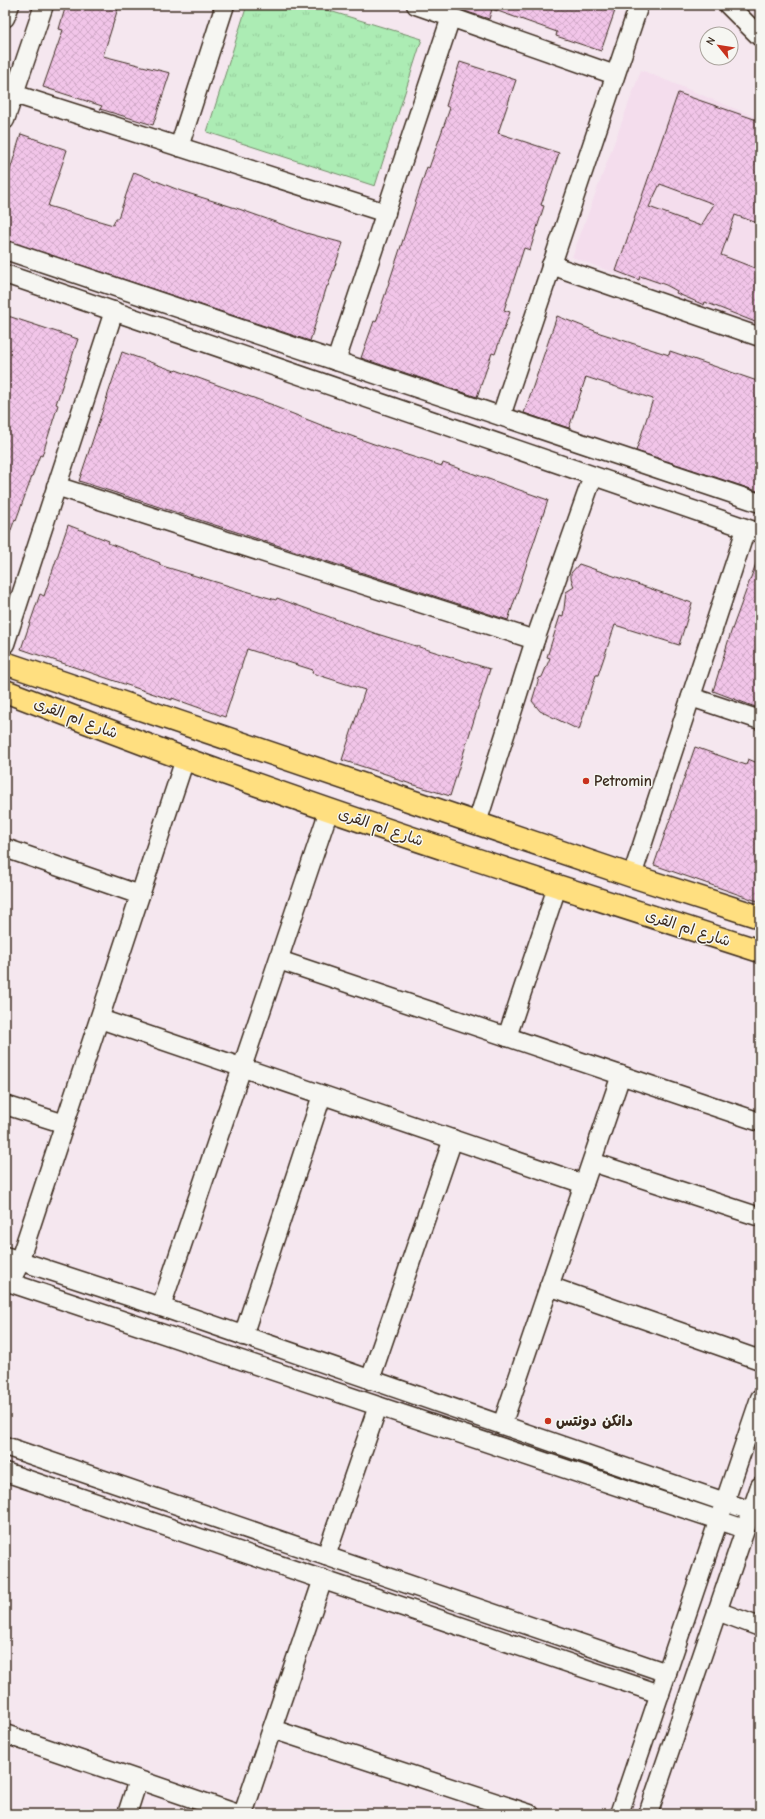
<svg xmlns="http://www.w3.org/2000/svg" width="765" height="1819" font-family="'Comic Neue','Playpen Sans Arabic',sans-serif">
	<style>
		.built { fill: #f4dded }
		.park { fill: url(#park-tufts); stroke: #748b69 }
		.building { fill: url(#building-cross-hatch); stroke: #3b2a1e; fill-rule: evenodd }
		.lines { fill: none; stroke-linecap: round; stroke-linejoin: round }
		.minor-casing { stroke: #3b2a1e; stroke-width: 21 }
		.major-casing { stroke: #3b2a1e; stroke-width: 25 }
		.minor { stroke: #f6f6f2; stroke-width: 18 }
		.major { stroke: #ffdf80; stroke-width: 22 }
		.poi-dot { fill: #c8321e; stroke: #f6f6f2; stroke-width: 1.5 }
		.labels { text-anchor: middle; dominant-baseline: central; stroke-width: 3; stroke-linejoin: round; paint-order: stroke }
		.street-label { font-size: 15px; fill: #3b2a1e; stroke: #f6f6f2 }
		.poi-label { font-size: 15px; font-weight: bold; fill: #3b2a1e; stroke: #f6f6f2; text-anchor: start }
	</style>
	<defs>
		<pattern id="park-tufts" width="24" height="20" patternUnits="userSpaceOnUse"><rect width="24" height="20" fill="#acecb4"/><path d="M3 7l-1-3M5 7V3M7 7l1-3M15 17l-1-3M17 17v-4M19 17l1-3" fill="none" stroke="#95cb9a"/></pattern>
		<pattern id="building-cross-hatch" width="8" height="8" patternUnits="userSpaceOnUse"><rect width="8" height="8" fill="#f2c5e9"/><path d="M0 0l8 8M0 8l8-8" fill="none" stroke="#d0a9c7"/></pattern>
	</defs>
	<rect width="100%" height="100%" fill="#f5e7ef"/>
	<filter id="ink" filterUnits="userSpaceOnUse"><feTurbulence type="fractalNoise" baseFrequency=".025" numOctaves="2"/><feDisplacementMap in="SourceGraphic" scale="8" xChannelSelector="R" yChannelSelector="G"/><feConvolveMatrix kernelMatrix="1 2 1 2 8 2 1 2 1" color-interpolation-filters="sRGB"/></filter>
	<g filter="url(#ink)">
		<polygon class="built" points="641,70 760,119 760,328 572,257"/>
		<polygon class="park" points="247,5 310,5 422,39 375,186 207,132"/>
		<g class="building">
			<polygon points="66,5 119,5 103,56 170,73 153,125 100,109 102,106 43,87 63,30 59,29"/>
			<polygon points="453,5 617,5 601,51 556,36 557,32 492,9 489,19 452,7"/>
			<polygon points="460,62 516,80 498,133 559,153 541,205 544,206 530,250 524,248 504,310 510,312 495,354 492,353 477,397 361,358 374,321 376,322 427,167 429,168 450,108 446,106"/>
			<path d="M678 93 760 121V224L735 215 721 255 760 270V324L705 302 704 305 676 293 677 291 666 285 640 276 639 280 616 271ZM660 184 714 204 701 226 649 207Z"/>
			<polygon points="21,134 67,150 48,206 113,225 116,218 118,218 134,172 181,191 239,209 306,233 343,243 328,286 327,286 310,341 5,240 5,187"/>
			<polygon points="5,315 78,339 56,404 58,405 42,456 40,455 16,520 15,519 7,541 5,541"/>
			<polygon points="557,316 600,333 669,355 670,351 760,382 760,492 636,451 653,399 586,377 569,428 524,413"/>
			<polygon points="122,352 175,371 176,370 273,405 273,406 326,427 388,449 442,466 443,463 548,500 508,620 79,481"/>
			<polygon points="68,525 109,541 108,543 160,563 159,565 276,600 277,598 374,633 490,669 450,796 395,779 395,777 342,760 365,690 312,673 313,670 247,649 225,717 172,698 172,700 121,683 21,649 40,594 44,596"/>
			<polygon points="758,558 760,559 760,701 758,708 713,691 731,632"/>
			<polygon points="579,564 692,603 679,645 615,625 598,675 596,675 579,730 540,711 532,701 539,678 542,677 550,658 547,657 560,616 563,617 566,592 574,587 571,578 571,573"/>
			<polygon points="695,747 746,765 748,759 760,764 760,902 654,865"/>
		</g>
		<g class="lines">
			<g class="minor-casing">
				<g id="minor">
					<polyline points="416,5 615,75"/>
					<polyline points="728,5 760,37"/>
					<polyline points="5,18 10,5"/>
					<polyline points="14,94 386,213"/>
					<polyline points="5,120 44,5"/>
					<polyline points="179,147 225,5"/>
					<polyline points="5,250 760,503"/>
					<polyline points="551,265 760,337"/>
					<polyline points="5,274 760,533"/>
					<polyline points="336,361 451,17"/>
					<polyline points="501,416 639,5"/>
					<polyline points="56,486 535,640"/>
					<polyline points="5,644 114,311"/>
					<polyline points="691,697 760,720"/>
					<polyline points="477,823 535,640 593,476"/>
					<polyline points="5,848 140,895"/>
					<polyline points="632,876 746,529"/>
					<polyline points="279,960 760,1122"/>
					<polyline points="100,1019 584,1184"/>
					<polyline points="507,1037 557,887"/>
					<polyline points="5,1105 65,1124"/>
					<polyline points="592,1162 760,1217"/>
					<polyline points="5,1256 161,1307 751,1511"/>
					<polyline points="16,1271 185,759"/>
					<polyline points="5,1281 745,1529"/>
					<polyline points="549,1286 760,1360"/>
					<polyline points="161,1307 329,810"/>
					<polyline points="243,1336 322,1095"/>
					<polyline points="370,1380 453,1139"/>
					<polyline points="502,1425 621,1075"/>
					<polyline points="5,1446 667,1673"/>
					<polyline points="5,1472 660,1694"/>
					<polyline points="326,1556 378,1406"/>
					<polyline points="717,1611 760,1627"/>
					<polyline points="272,1729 530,1814"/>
					<polyline points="5,1734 238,1814"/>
					<polyline points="127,1814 138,1780"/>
					<polyline points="243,1814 323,1579"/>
					<polyline points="619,1814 760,1398"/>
					<polyline points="648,1814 760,1486"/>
				</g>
			</g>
			<g class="major-casing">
				<g id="major">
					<polyline points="5,663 632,876 760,917"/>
					<path d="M5 691C65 714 125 737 185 759 375 828 568 890 760 951"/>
				</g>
			</g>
			<use href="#minor" class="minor"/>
			<use href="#major" class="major"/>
		</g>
	</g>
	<g class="poi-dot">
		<circle cx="586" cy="781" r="4"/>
		<circle cx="548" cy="1421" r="4"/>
	</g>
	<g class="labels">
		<g class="street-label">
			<text transform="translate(76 718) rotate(21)">شارع ام القرى</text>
			<text transform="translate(381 827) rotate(19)">شارع ام القرى</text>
			<text transform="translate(688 928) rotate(18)">شارع ام القرى</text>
		</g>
		<g class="poi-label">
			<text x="594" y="781">Petromin</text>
			<text x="556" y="1421">دانكن دونتس</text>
		</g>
	</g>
	<rect width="765" height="1819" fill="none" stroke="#f6f6f2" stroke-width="20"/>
	<rect x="10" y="10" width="745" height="1799" fill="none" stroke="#3b2a1e" stroke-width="1.5" filter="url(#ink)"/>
	<g transform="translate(719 46) rotate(300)"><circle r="19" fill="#f6f6f2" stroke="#aba49d"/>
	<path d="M0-3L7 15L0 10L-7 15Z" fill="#c8321e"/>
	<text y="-6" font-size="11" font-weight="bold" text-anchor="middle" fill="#3b2a1e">N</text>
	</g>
</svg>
